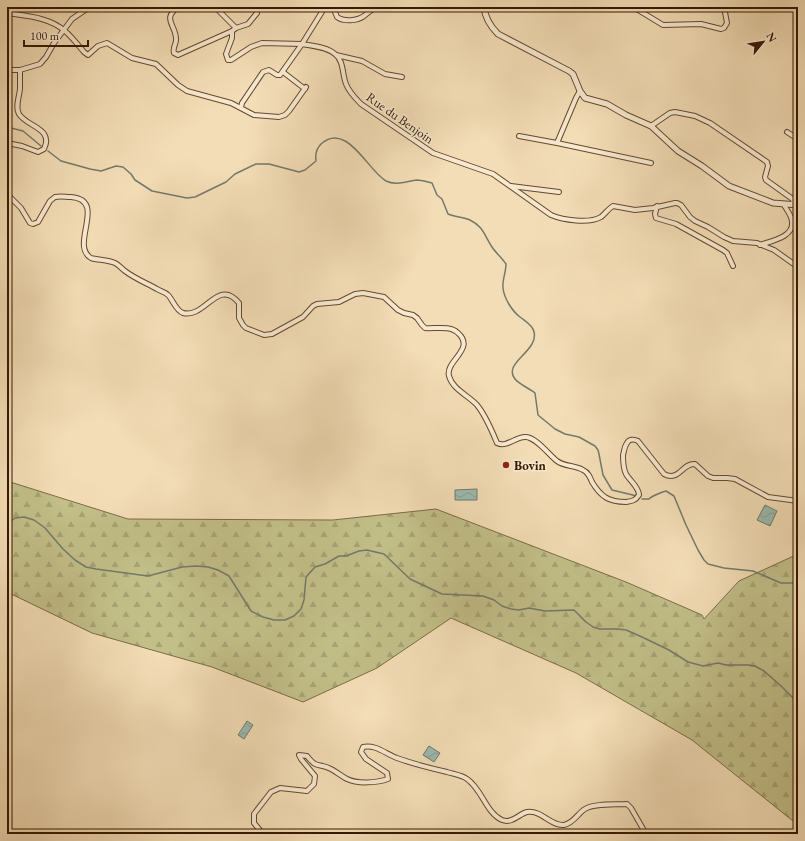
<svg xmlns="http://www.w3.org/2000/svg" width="805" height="841" font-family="'EB Garamond',serif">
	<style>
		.forest { fill: url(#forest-firs); stroke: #7c6c45 }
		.water { fill: url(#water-waves); stroke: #737a6b }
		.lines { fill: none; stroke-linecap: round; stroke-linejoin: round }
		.stream { stroke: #737a6b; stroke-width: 1.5 }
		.minor-casing { stroke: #65492e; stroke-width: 6 }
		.tertiary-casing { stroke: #65492e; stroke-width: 7 }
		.minor { stroke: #f7e9d0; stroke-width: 4 }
		.tertiary { stroke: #f7e9d0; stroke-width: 5 }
		.poi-dot { fill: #8f2418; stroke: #f7e9d0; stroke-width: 1.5 }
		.labels { text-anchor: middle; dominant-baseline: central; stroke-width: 3; stroke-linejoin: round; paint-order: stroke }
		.street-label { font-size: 13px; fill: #361801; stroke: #f7e9d0 }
		.poi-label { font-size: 13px; font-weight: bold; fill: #361801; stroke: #f7e9d0; text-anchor: start }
	</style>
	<defs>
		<pattern id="forest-firs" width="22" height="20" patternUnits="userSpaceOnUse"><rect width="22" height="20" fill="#c2bf89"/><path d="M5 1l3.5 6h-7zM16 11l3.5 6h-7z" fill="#a7a374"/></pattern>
		<pattern id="water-waves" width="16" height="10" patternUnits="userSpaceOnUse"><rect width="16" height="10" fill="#9bbbb1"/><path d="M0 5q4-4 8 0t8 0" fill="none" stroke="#86a096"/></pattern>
	</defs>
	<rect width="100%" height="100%" fill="#f3ddb6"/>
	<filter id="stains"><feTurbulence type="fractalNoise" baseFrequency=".005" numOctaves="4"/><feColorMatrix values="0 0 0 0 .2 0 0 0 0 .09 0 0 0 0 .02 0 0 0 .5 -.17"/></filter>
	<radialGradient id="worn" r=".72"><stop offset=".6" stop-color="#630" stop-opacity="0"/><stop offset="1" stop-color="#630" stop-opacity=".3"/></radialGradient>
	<polygon class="forest" points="7,481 128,519 333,520 436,509 626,582 702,615 704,619 739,581 798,554 798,825 692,740 576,673 451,618 377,668 303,702 212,667 92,633 7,592"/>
	<g class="water">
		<polygon points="477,489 477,500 455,500 455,490"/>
		<polygon points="765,505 777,511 770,526 757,520"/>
		<polygon points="247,721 253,725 244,739 238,735"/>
		<polygon points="429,746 440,753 434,762 423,755"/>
	</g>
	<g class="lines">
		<g class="stream">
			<polyline points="7,127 23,131 41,146"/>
			<path d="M48 151 61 161 90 169 101 171 116 166 123 167 131 174 135 180 152 191 187 198 195 197 226 182 235 174 256 164H269L299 172 305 170 316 161C315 154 316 149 321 144 347 121 368 171 386 181 396 186 407 181 417 180 422 180 427 182 432 183L437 195 442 199 448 214C455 217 463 217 470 220 484 227 484 235 492 247 496 253 502 258 506 264 506 272 502 281 503 288 504 298 512 311 520 317 525 321 533 325 534 332 539 351 502 363 515 379 520 385 529 388 535 393L538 415 555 429 565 434 579 437 595 446 598 450 599 454 603 475 612 490 637 496"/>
			<path d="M642 499H649C652 496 662 492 666 491L674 496 686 525 698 550 704 560 708 564 724 568 753 571 781 583H798"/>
			<polyline points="7,524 15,518 24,517 34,520 45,528 63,549 75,560 86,567 96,569 148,576 182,567 196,566 208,567 218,570 229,576 251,611 263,617 274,620 285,620 294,616 301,609 304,600 306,577 315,567 325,564 339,556 346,556 359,551 367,550 384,554 410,579 442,594 483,596 494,600 502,606 511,609 519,610 529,608 545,611 574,610 586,622 593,627 600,629 618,629 626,630 642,637 669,650 688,662 703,666 718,663 726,665 748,665 755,666 764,671 781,686 798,703"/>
		</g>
		<g class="minor-casing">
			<g id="minor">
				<path d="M178 7C162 19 175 24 176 38 177 44 172 47 174 53L178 55 232 31V38L226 54 228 60H231L251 47 262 43 302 44 325 7"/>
				<polyline points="215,7 236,28"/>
				<path d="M333 7 337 17C344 22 357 21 364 16 369 12 372 9 377 7"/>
				<polyline points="437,7 445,9 451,7"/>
				<polyline points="593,7 602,9 621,7"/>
				<polyline points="626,7 635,8 663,25 701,24 721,29 724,28 727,23 724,7"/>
				<polyline points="792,7 798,12"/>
				<path d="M7 13C26 16 49 17 65 31 72 37 78 45 84 52L88 55 98 46 107 43 132 58 156 64 178 85 187 91 231 103 254 115 279 117 285 115 289 111 306 87"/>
				<polyline points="232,31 236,28 248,24 257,13"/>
				<polyline points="336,55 362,61 385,74 402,77"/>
				<polyline points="7,70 20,70 40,64 46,57 54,43 72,19 85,10 95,7"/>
				<polyline points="283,72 305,89"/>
				<path d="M241 107 242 103 263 72 269 70 277 75H280L302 44C313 46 327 47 335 54 344 61 342 74 346 84 349 92 355 98 361 104L433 153 493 174 551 215C563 220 589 224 601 217 605 214 608 209 613 206L635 210 653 208 675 203H677L681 205 690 217 695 221 708 227 724 237 733 241 757 243 774 250 798 267"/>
				<polyline points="651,126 670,113 675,112 695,116 710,123 767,162 768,166 765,177 766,180 794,200"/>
				<polyline points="787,132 798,139"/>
				<polyline points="519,136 557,143 651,163"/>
				<path d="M7 143 22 146 38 152 44 149C54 128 27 127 19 114 15 107 19 98 20 89 20 83 20 77 20 70"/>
				<polyline points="557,143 576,98 580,91"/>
				<polyline points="511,186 559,192"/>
				<path d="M7 194 21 208 30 223 33 224 38 222 50 201 55 197C60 196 66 197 71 197 108 200 69 245 91 258 98 260 108 260 115 263 119 265 121 268 125 271 134 278 146 283 157 289 160 291 165 292 168 295 173 300 176 311 183 313 205 319 218 277 239 303V318L243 325 246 328 264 335 272 334 303 317 313 306 317 304 339 302 355 294 363 293 384 297 398 310 404 313 413 315 417 318 422 325 425 328C435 329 450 325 458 333 476 349 445 361 449 376 453 390 468 395 477 405 486 416 492 431 497 443 507 448 516 436 526 437 537 438 549 455 557 461 565 467 575 465 583 470 588 472 590 477 592 482 601 497 609 502 626 502 632 501 635 501 639 495 639 487 630 481 626 474 623 468 623 462 623 455 624 452 624 447 627 443 629 439 634 439 638 441L664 474C679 482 682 463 695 464L708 476 713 478H727L735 479 768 497 798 501"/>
				<polyline points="793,203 794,200 798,195"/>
				<polyline points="657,206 655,214 656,218 676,224 723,250 727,253 733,266"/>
				<path d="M760 245C771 241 794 237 792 222 792 216 787 210 784 205"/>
				<polyline points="797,501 798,489"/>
				<path d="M263 834 254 823V814L271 792 280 788 307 791 314 784 315 776 301 759 299 755 307 756C318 770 318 762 331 769 337 772 341 776 347 779 357 784 377 783 388 779L387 773 366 759 361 752 363 747C375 744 386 754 397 758 413 764 430 768 447 772 453 774 462 775 467 779 482 789 486 813 502 820 512 824 519 814 527 812 542 810 550 826 564 825 574 823 578 813 585 809 595 803 616 805 627 804L631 808 646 834"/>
			</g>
		</g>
		<g class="tertiary-casing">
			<path id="tertiary" d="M484 7C485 18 490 26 498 34L569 71 573 74 580 91 585 98 607 104 626 115 651 126 678 151 702 166 729 186 773 203 798 205"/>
		</g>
		<use href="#minor" class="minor"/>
		<use href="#tertiary" class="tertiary"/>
	</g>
	<circle class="poi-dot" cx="506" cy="465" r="4"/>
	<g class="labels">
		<g class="street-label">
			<text transform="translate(400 118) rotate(35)">Rue du Benjoin</text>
		</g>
		<g class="poi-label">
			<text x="514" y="465">Bovin</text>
		</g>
	</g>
	<rect width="805" height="841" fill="none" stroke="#f3ddb6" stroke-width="24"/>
	<rect x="8" y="8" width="789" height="825" fill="none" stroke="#361801" stroke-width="2"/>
	<rect x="12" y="12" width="781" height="817" fill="none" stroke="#361801"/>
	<g transform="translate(763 42) rotate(60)" stroke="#f7e9d0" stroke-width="3" paint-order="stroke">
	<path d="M0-3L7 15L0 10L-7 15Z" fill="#361801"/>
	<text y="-6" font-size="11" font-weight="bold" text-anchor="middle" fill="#361801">N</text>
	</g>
	<path d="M24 40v6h64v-6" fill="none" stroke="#361801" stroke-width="2"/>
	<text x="30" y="40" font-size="12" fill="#361801" stroke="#f7e9d0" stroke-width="3" paint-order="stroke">100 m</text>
	<rect width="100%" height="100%" filter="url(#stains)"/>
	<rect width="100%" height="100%" fill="url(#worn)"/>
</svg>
